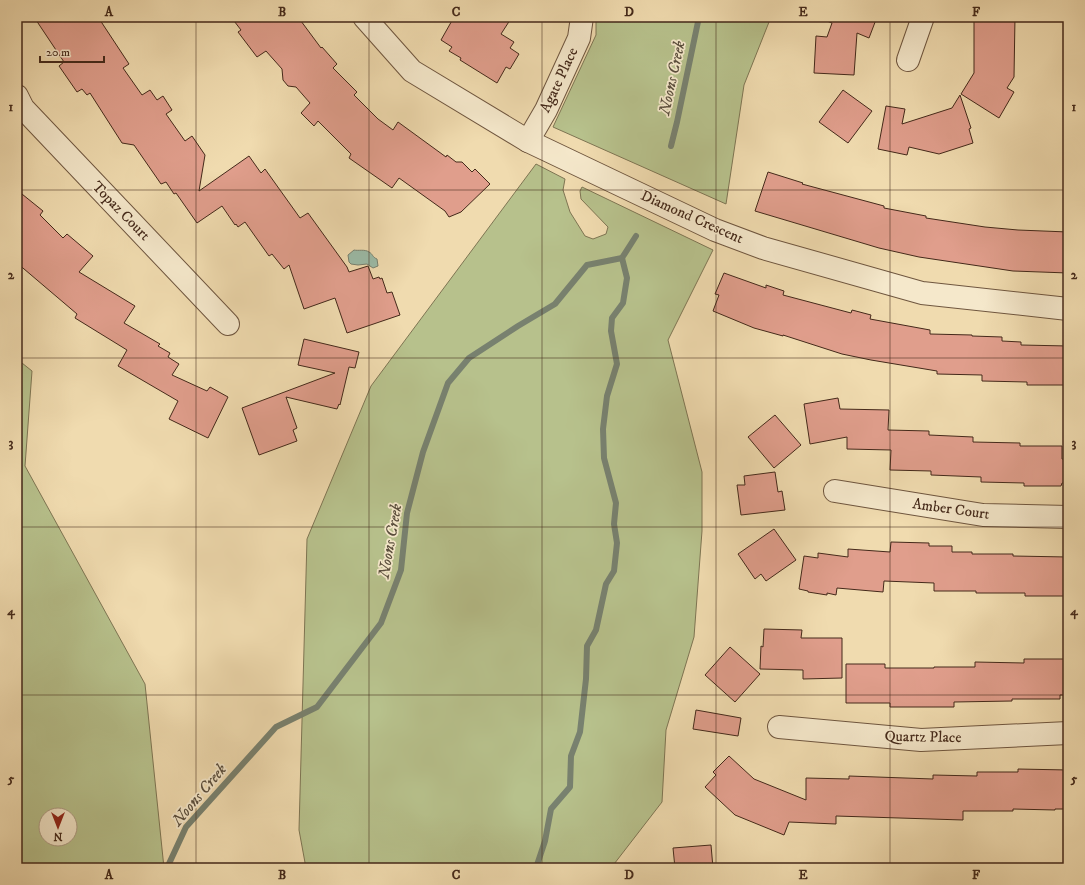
<svg xmlns="http://www.w3.org/2000/svg" width="1085" height="885" font-family="'IM FELL DW Pica',serif">
	<style>
		.green { fill: #b7c18c; stroke: #7e7553; fill-rule: evenodd }
		.water { fill: #9bbba7; stroke: #78816f }
		.lines { fill: none; stroke-linecap: round; stroke-linejoin: round }
		.stream { stroke: #78816f; stroke-width: 6 }
		.building { fill: #e09e8c; stroke: #44291a }
		.street-casing { stroke: #6f563f; stroke-width: 24 }
		.street { stroke: #f5e8cb; stroke-width: 22 }
		.grid { fill: none; stroke: #44291a; stroke-width: 1; stroke-opacity: 0.55 }
		.labels { text-anchor: middle; dominant-baseline: central; stroke-width: 3.5; stroke-linejoin: round; paint-order: stroke }
		.street-label { font-size: 15px; fill: #44291a; stroke: #f5e8cb }
		.water-label { font-size: 16px; font-style: italic; fill: #5a4e3d; stroke: #f5e8cb }
		.neatline { fill: none; stroke: #44291a; stroke-width: 1.5 }
		.grid-label { font-size: 13px; text-anchor: middle; font-weight: bold; fill: #44291a }
	</style>
	<rect width="100%" height="100%" fill="#f0dbaf"/>
	<filter id="stains"><feTurbulence type="fractalNoise" baseFrequency=".005" numOctaves="4"/><feColorMatrix values="0 0 0 0 .2 0 0 0 0 .09 0 0 0 0 .02 0 0 0 .5 -.17"/></filter>
	<radialGradient id="worn" r=".72"><stop offset=".6" stop-color="#630" stop-opacity="0"/><stop offset="1" stop-color="#630" stop-opacity=".3"/></radialGradient>
	<g class="green">
		<polygon points="596,17 771,17 744,85 726,204 553,127 596,35"/>
		<polygon points="536,164 565,179 563,190 570,212 585,236 593,239 606,234 608,227 581,199 580,191 582,187 713,250 668,340 702,472 702,531 694,637 666,730 662,802 611,868 306,868 299,830 307,539 371,386"/>
		<path d="M17 359 32 371 25 466 145 684 164 868H17ZM46 815H70V839H46Z"/>
	</g>
	<path class="water" d="M354 250C358 251 365 249 369 252 373 254 372 257 377 259L378 266 373 268 367 264 358 265 351 264 349 262 348 255Z"/>
	<g class="lines">
		<g class="stream">
			<polyline points="671,146 677,122 699,17"/>
			<polyline points="167,868 186,827 276,727 317,707 381,623 401,570 407,513 423,452 448,383 469,358 518,326 555,304 587,265 622,258 636,236"/>
			<polyline points="536,868 545,841 551,809 570,787 571,756 580,732 586,679 587,646 596,630 606,584 614,571 617,543 614,524 616,503 604,458 603,429 607,396 617,364 611,331 612,318 623,303 627,278 622,258"/>
		</g>
	</g>
	<g class="building">
		<polygon points="34,17 98,17 129,64 123,68 142,95 150,90 157,100 163,96 172,110 166,114 185,141 192,136 205,155 199,191 249,156 261,173 265,169 300,218 308,213 347,267 349,272 368,266 373,279 379,277 380,279 382,278 387,293 392,292 400,315 347,333 335,298 304,309 289,265 284,269 272,254 269,256 245,222 238,227 236,224 235,225 222,206 197,223 176,193 174,194 166,182 161,184 134,145 122,143 90,93 87,95 82,89 77,92 59,66 64,62"/>
		<polygon points="231,17 298,17 321,48 322,47 337,64 333,68 357,92 354,95 378,119 393,130 398,122 446,157 447,155 456,162 462,162 472,172 475,169 490,184 461,212 449,217 445,211 399,178 392,188 349,158 351,154 318,121 314,126 301,113 310,103 296,87 288,86 283,80 282,69 266,51 257,57 238,32 241,30"/>
		<polygon points="454,17 512,17 501,34 514,42 510,48 519,54 510,69 506,67 497,83 460,60 461,58 449,51 452,47 441,40"/>
		<polygon points="819,17 877,17 869,38 857,33 854,75 814,73 816,36 827,37 832,23 819,18"/>
		<polygon points="974,17 1015,17 1014,77 1007,88 1014,92 999,118 961,94 974,73"/>
		<polygon points="843,90 872,111 848,143 819,122"/>
		<polygon points="960,95 971,128 969,129 973,143 939,154 909,147 907,155 878,149 886,106 905,109 902,124 952,108"/>
		<polygon points="768,172 803,183 802,184 884,206 884,208 926,216 926,218 985,227 1018,230 1068,232 1068,273 1013,271 919,257 879,248 755,211"/>
		<polygon points="17,190 43,211 40,215 63,238 67,234 93,256 79,272 135,306 124,323 160,344 158,346 170,353 168,357 179,364 172,375 207,391 210,387 228,397 208,438 169,419 178,401 118,366 127,350 75,318 77,314 17,263"/>
		<polygon points="724,273 766,288 766,285 784,291 783,295 851,313 852,310 871,315 870,319 930,330 930,334 972,335 972,336 1002,337 1002,341 1021,342 1021,345 1068,346 1068,385 1027,385 1027,382 982,381 982,375 937,374 937,371 871,360 842,354 783,335 783,336 754,328 713,311 719,295 715,294"/>
		<polygon points="304,339 359,352 355,368 349,367 340,405 339,404 337,409 286,397 297,428 293,430 297,441 259,455 242,408 335,373 298,365"/>
		<polygon points="838,398 840,409 889,410 888,430 929,431 929,435 973,437 973,442 1020,443 1020,446 1062,446 1062,459 1068,460 1068,483 1062,483 1061,486 1024,486 1024,483 981,482 981,477 931,475 931,471 890,470 891,450 847,449 847,437 810,444 804,404"/>
		<polygon points="775,415 801,445 774,468 748,437"/>
		<polygon points="775,472 778,492 782,491 785,510 741,515 737,485 745,485 744,476"/>
		<polygon points="774,529 796,560 766,581 761,574 755,579 738,554"/>
		<polygon points="891,542 929,543 929,546 952,546 952,552 972,552 972,554 1013,554 1013,556 1068,557 1068,596 1025,596 1025,593 976,593 976,591 934,591 934,583 884,581 883,592 837,588 836,595 827,593 827,595 808,592 808,591 799,589 804,556 818,558 818,553 848,557 848,549 890,552"/>
		<polygon points="764,629 802,630 801,638 842,638 842,678 803,679 803,670 760,669 761,646 763,647"/>
		<polygon points="730,647 760,674 735,702 705,675"/>
		<polygon points="1024,659 1068,659 1068,695 1060,695 1060,699 1012,699 1012,701 954,702 954,707 890,707 890,703 846,703 846,664 885,664 885,668 934,668 934,667 975,667 975,662 1024,663"/>
		<polygon points="696,710 741,718 738,736 693,729"/>
		<polygon points="729,756 754,779 806,800 806,778 849,779 849,776 933,779 933,775 977,776 977,772 1018,772 1018,769 1068,770 1068,809 1055,809 1055,810 1013,809 1013,811 963,811 963,820 836,816 836,824 789,822 784,835 735,815 705,787 716,775 713,772"/>
		<polygon points="711,845 713,868 675,868 673,848"/>
	</g>
	<g class="lines">
		<g class="street-casing">
			<g id="street">
				<polyline points="364,17 412,71 528,141 715,230 763,248 922,293 1068,309"/>
				<polyline points="908,60 923,17"/>
				<polyline points="17,96 23,108 228,324"/>
				<polyline points="528,141 546,110 579,38 582,17"/>
				<polyline points="835,491 983,515 1068,517"/>
				<polyline points="779,727 921,740 1068,733"/>
			</g>
		</g>
		<use href="#street" class="street"/>
	</g>
	<path class="grid" d="M196 17V868M369 17V868M542 17V868M716 17V868M890 17V868M17 190H1068M17 358H1068M17 527H1068M17 695H1068"/>
	<g class="labels">
		<g class="street-label">
			<text transform="translate(559 80) rotate(-65)">Agate Place</text>
			<text transform="translate(121 211) rotate(46)">Topaz Court</text>
			<text transform="translate(692 217) rotate(24)">Diamond Crescent</text>
			<text transform="translate(951 509) rotate(8)">Amber Court</text>
			<text transform="translate(923 737) rotate(1)">Quartz Place</text>
		</g>
		<g class="water-label">
			<text transform="translate(672 78) rotate(-78)">Noons Creek</text>
			<text transform="translate(390 541) rotate(-80)">Noons Creek</text>
			<text transform="translate(199 795) rotate(-50)">Noons Creek</text>
		</g>
	</g>
	<rect width="1085" height="885" fill="none" stroke="#f0dbaf" stroke-width="44"/>
	<g transform="translate(58 827) rotate(180)"><circle r="19" fill="#f5e8cb" stroke="#ae9c84"/>
	<path d="M0-3L7 15L0 10L-7 15Z" fill="#8f2418"/>
	<text y="-6" font-size="11" font-weight="bold" text-anchor="middle" fill="#44291a">N</text>
	</g>
	<path d="M40 56v6h64v-6" fill="none" stroke="#44291a" stroke-width="2"/>
	<text x="46" y="56" font-size="12" fill="#44291a" stroke="#f5e8cb" stroke-width="3" paint-order="stroke">20 m</text>
	<rect x="22" y="22" width="1041" height="841" class="neatline"/>
	<g class="grid-label">
		<text x="109" y="16">A</text>
		<text x="282" y="16">B</text>
		<text x="456" y="16">C</text>
		<text x="629" y="16">D</text>
		<text x="803" y="16">E</text>
		<text x="976" y="16">F</text>
		<text x="11" y="111">1</text>
		<text x="1074" y="111">1</text>
		<text x="11" y="279">2</text>
		<text x="1074" y="279">2</text>
		<text x="11" y="447">3</text>
		<text x="1074" y="447">3</text>
		<text x="11" y="615">4</text>
		<text x="1074" y="615">4</text>
		<text x="11" y="783">5</text>
		<text x="1074" y="783">5</text>
		<text x="109" y="879">A</text>
		<text x="282" y="879">B</text>
		<text x="456" y="879">C</text>
		<text x="629" y="879">D</text>
		<text x="803" y="879">E</text>
		<text x="976" y="879">F</text>
	</g>
	<rect width="100%" height="100%" filter="url(#stains)"/>
	<rect width="100%" height="100%" fill="url(#worn)"/>
</svg>
